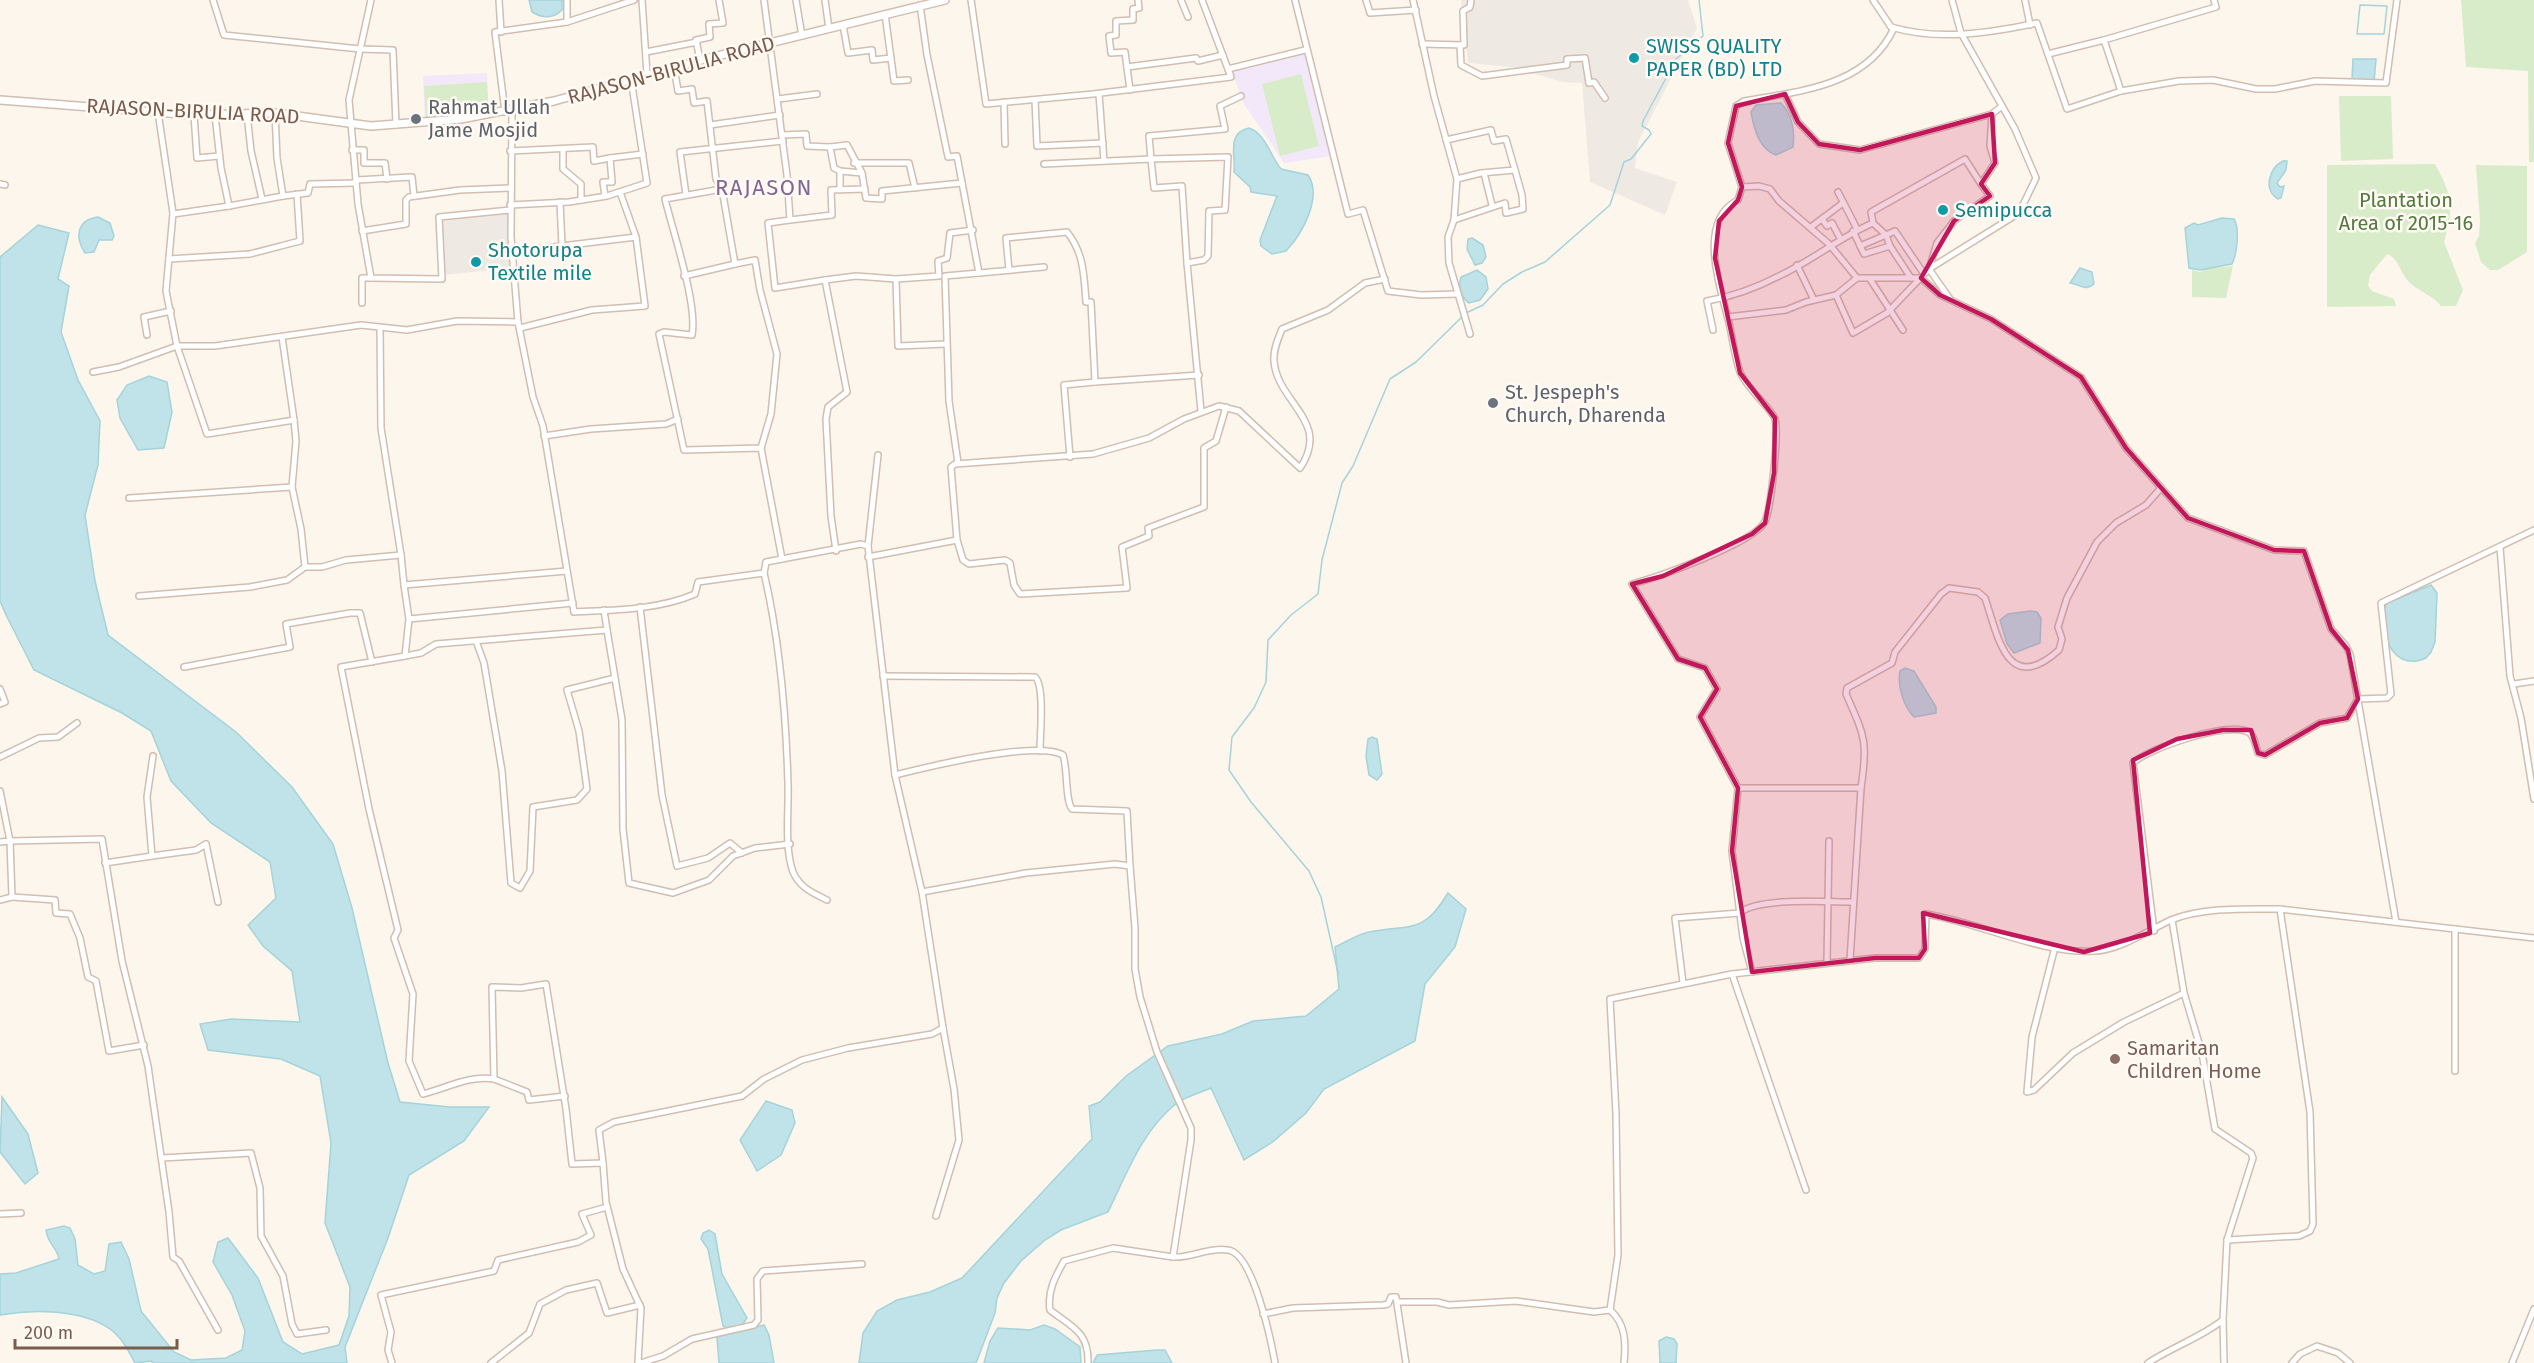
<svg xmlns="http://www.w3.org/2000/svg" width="2534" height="1363" font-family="'Fira Sans',sans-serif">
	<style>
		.industrial { fill: #efe9e4 }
		.education { fill: #f3e8fa }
		.green { fill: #d8ecc9 }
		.water { fill: #bfe3e8; stroke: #a5d3da; stroke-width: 1.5 }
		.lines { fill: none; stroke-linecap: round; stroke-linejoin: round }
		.stream { stroke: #a5d3da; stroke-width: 1.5 }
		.minor-casing { stroke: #d1beb0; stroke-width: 8 }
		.tertiary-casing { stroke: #d1beb0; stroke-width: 10 }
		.minor { stroke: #fff; stroke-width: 5 }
		.tertiary { stroke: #fff; stroke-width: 7 }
		.marked { fill: #c2185b; fill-opacity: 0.2; stroke: #c2185b; stroke-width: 4.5; stroke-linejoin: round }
		.culture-dot { fill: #0f9aa8; stroke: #fffaf3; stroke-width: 2 }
		.worship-dot { fill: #6b7280; stroke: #fffaf3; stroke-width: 2 }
		.education-dot { fill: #8d6e63; stroke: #fffaf3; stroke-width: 2 }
		.labels { text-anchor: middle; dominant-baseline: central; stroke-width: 5; stroke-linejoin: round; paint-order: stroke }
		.culture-label { font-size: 20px; fill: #0d838f; stroke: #fffaf3; text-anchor: start }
		.street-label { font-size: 20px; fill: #7a5c4d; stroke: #fffaf3 }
		.worship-label { font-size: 20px; fill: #5b616d; stroke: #fffaf3; text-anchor: start }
		.park-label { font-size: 20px; fill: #537a41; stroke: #fffaf3 }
		.education-label { font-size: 20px; fill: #785e54; stroke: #fffaf3; text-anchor: start }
		.quarter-label { font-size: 22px; letter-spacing: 1.5px; fill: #846695; stroke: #fffaf3 }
	</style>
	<rect width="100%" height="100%" fill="#fdf6ec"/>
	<g class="industrial">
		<polygon points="1461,0 1688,0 1697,28 1638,142 1635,168 1677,182 1665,215 1590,182 1582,83 1563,82 1511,67 1468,63"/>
		<polygon points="509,213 511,268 444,275 440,218"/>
	</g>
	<g class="education">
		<polygon points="1305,52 1332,156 1284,163 1244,104 1230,67"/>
		<polygon points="487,73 489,118 425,124 423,76"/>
	</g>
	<g class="green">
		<polygon points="2461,0 2534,0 2534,162 2529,162 2528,71 2466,67"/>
		<polygon points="1301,74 1319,146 1280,156 1262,84"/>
		<polygon points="487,82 489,117 426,120 424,86"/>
		<polygon points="2339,96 2391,96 2393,159 2341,161"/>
		<path d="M2435 164C2453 197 2454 206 2444 242L2463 290 2456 306H2441C2432 295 2420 292 2410 283 2400 274 2399 258 2387 254L2370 275 2368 286 2372 291 2394 299 2396 306 2327 307V165Z"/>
		<polygon points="2476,165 2527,166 2527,252 2498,270 2490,270 2481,262 2475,243 2479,236 2480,221"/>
		<polygon points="2233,266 2226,298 2192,297 2192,270 2200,272 2206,269"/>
	</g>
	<g class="water">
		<path d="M529 0H562V10C553 19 542 18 532 12Z"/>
		<polygon points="2353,59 2376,59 2374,82 2352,80"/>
		<path d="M1781 103C1792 115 1795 131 1793 147L1776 155C1759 149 1754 129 1751 112L1756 105Z"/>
		<path d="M1249 128C1265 133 1271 157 1281 169L1308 175C1323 197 1302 234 1286 251L1272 254 1261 246 1260 240 1277 196 1251 192 1250 187 1234 172C1236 156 1226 133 1249 128Z"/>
		<path d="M2283 161H2287L2286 170 2277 183 2280 187 2284 186 2281 198 2278 199C2263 190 2269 168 2283 161Z"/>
		<path d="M98 217 110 223 114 236 112 240H99L94 252 85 253C75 238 76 220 98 217Z"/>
		<path d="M2222 218 2234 219C2240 229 2237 254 2232 264L2200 270 2189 268 2185 228 2194 223 2198 225Z"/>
		<path d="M38 225 69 233 58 279 69 286 61 332 78 380 100 421 98 465 85 515 95 581 108 635 236 732 292 787 333 844 352 908 388 1063 400 1102 450 1107H489L464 1141 409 1175 388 1238 345 1347 347 1363H153L151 1361 135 1363C128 1350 122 1338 110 1329 82 1309 32 1309 0 1315V1274L16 1273 59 1259C57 1247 47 1243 46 1230L64 1226 70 1228 75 1239 78 1265 94 1274 105 1271 109 1244 121 1242 129 1259 141 1311 174 1352 191 1360 226 1358 242 1350 245 1331 232 1295 213 1262 218 1242 228 1238 258 1278 283 1342 302 1354 339 1345 349 1316 350 1287 325 1223 331 1143 320 1076 281 1059 208 1050 200 1024 231 1019 300 1022 292 971 263 946 248 925 276 898 270 862 211 823 171 781 151 731 122 713 34 670 6 615 0 601V257Z"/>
		<polygon points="1472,238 1483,245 1486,257 1482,263 1475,265 1467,249 1468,239"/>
		<path d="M2080 268 2092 272 2094 284C2085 292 2079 284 2070 283Z"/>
		<path d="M1477 270 1486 277 1488 289 1480 300 1469 303C1461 298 1458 286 1461 277Z"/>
		<polygon points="149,376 167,382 172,412 164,448 138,450 120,418 117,400 127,385"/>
		<path d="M2431 585 2437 593 2435 642 2431 652 2426 658C2389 675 2376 622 2387 603Z"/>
		<polygon points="2030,611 2037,612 2041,618 2040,643 2014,653 2007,644 2000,620 2008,614"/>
		<path d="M1905 668 1914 671 1936 707V713L1914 717C1904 707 1897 686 1900 671Z"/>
		<polygon points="1372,737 1377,739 1382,774 1377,780 1369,775 1366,756 1368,739"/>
		<path d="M1448 893 1466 909 1455 947 1425 984 1415 1041 1324 1089 1306 1113 1274 1141 1244 1160 1211 1088C1200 1093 1187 1096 1177 1103 1143 1129 1126 1175 1108 1212L1061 1230 1045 1240 1021 1261 1004 1283 997 1298 995 1313 976 1363H859L863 1333 877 1311 897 1300 930 1292 962 1278 1092 1139 1089 1106 1100 1102 1126 1076 1168 1046 1222 1034 1253 1021 1306 1016 1339 989 1335 947C1346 942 1358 934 1369 932 1411 924 1423 935 1448 893Z"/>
		<polygon points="2,1097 28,1134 38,1173 25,1184 0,1152"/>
		<polygon points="766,1101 792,1110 795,1123 781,1155 757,1171 740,1140"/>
		<polygon points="709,1230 715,1234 722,1274 747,1318 742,1325 728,1329 723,1326 708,1249 701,1239 703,1233"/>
		<polygon points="764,1325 769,1335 774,1363 719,1363 717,1337"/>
		<polygon points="1044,1325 1055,1329 1080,1347 1081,1363 984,1363 990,1341 998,1328 1030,1330"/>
		<polygon points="1666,1337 1674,1339 1677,1344 1676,1363 1660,1363 1659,1341"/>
		<polygon points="1157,1350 1165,1350 1172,1363 1093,1363 1097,1355"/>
	</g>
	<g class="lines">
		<g class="stream">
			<polygon points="2360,5 2387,6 2384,34 2357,34"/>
			<polyline points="1338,973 1321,897 1309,871 1251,802 1229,770 1232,737 1254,708 1266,682 1268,640 1291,615 1318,594 1322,560 1342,483 1353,466 1390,379 1416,362 1466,313 1483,305 1503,284 1522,272 1545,262 1610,205 1624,162 1631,159 1651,134 1649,130 1642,126 1643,121 1666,78 1669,65 1703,36 1699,0"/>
		</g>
		<g class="minor-casing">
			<g id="minor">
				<polyline points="213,0 224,35 360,49 393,50 396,125"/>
				<polyline points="371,0 349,100 358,204 371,278 442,279 439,217 510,210"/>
				<polyline points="499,0 501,32"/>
				<polyline points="567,0 567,22"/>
				<polyline points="642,0 647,74"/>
				<polyline points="764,0 787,175 790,220 768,223 775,288 825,280 847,392 828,407 826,419 831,516 836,551"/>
				<polyline points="796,0 802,36"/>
				<polyline points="825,0 829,29"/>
				<polyline points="971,0 986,104 1093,94 1231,77 1202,0"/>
				<polyline points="1181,0 1188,17"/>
				<polyline points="1295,0 1348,214 1363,210 1388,291 1421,295 1458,294"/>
				<polyline points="1366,0 1370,13 1416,10"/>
				<polyline points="1413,0 1434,96 1457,179 1454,220 1448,237 1449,263 1470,334"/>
				<path d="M1873 0 1891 27C1938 41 1990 33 2037 23L2067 109 2121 91 2179 81 2213 80 2256 89H2275L2315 81 2386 83 2397 0"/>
				<polyline points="1952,0 1961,33 2015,129 2036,178 2019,213 1929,269 1937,243 1954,221 1990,196 1981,184"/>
				<polyline points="2025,0 2030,25"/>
				<polyline points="920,5 927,55 948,157 957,156 979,273 945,276 949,401 958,463"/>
				<polyline points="885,14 894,81 908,80"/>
				<polyline points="843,25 848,53 872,50 873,60 891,58"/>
				<polyline points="2104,40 2216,7 2214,0"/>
				<polyline points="1422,44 1464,45 1463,11 1470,7 1471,0"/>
				<polyline points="1460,45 1461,65 1482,76 1567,65 1567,59 1585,58 1589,83 1594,82 1605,98"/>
				<polyline points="646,52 697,42"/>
				<polyline points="2048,54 2104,40 2121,91"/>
				<polyline points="700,60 696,40 710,37 709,24 723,23 719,0"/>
				<polyline points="674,67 678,91 692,89 694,103 707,101 716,179 722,189"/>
				<polyline points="1127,67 1196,58 1198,61 1223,55"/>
				<polyline points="1228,69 1305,50"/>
				<polyline points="1130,90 1125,52 1111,53 1109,36 1116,35 1116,21 1133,20 1133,9 1139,8 1138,0"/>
				<polyline points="1099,94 1104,161"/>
				<polyline points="1785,94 1798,122 1819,144 1860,150 1992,114"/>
				<polyline points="778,99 817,94"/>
				<polyline points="1035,100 1037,146 1103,143"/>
				<polyline points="1004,102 1005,144"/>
				<polyline points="512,111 511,237 518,322"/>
				<path d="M158 112 173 213 166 291 177 346H215L361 325 407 330 457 321 518 322 533 397 543 426 574 612C614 610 658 610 695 594L698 582 764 573C780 641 786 714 788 784 789 810 784 847 793 872 800 888 813 893 827 900"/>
				<polyline points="505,112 495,32 567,22 634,0"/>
				<polyline points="275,113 277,158 283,196 308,193 310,184 356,183"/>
				<polyline points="247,114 251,151 262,199"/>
				<polyline points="194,115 197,158 219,156"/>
				<polyline points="710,125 780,115"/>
				<polyline points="782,135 806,134 807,146 830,147"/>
				<polyline points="1446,140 1491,130 1494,141 1506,139 1515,170 1481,173 1457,179"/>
				<polyline points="563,149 563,169 581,184 581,200"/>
				<polyline points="352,150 364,150 364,163 385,163 387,179"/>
				<polyline points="510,151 593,147 594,161 610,158 612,182 603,182 605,196"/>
				<polyline points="610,158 643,154"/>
				<polyline points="854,163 909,163 915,188"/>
				<polyline points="1044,164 1151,159 1154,188 1182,186 1187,263"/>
				<polyline points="840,171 840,189"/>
				<polyline points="862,173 847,145 830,147 834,168 840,171 862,173 866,198 882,199 882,191 962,183"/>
				<polyline points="1484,173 1492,205"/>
				<polyline points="356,180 412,177 414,196"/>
				<polyline points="0,184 5,185"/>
				<polyline points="1742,187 1759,186 1770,189 1779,201 1829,244 1857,278 1921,278 1940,295 1991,319 2081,377 2126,448 2188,518 2274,550 2304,551 2331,629 2346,646 2350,654 2396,922"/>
				<polyline points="620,192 636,237"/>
				<polyline points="1838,192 1857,229"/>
				<polyline points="686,195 680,152 783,141"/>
				<polyline points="560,202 562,246"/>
				<polyline points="510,205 569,202 607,196 647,183 631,79"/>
				<polyline points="229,206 283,196"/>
				<polyline points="173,214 229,206 221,168 215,115"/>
				<polyline points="1822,219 1827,226 1832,223 1840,238"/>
				<polyline points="790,220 832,215 831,190 865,189"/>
				<polyline points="1454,220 1505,203 1506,213 1523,209 1522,195 1515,170"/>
				<polyline points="1873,223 1886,235 1895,231 1924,274"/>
				<polyline points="1811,227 1843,203"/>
				<polyline points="362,231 406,224 406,200 409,197 460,190 510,188"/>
				<polyline points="1853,231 1864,254 1890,246 1911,278"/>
				<polyline points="1860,246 1886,235 1890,246"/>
				<polyline points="512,252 636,237 645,306 592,310 520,328"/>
				<polyline points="169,259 250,254 300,241 297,194"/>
				<polyline points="1797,265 1814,300"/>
				<path d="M1009 270 1006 238 1067 232C1084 253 1084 276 1086 302H1091L1095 382 1199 375"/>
				<polyline points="979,273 1044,267"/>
				<polyline points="684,276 735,264"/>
				<polyline points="1857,278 1836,295 1853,333 1887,313 1929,269 1950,299"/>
				<polyline points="1870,279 1903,330"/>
				<polyline points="825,280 856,276 896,279"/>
				<polyline points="362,303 362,278 371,278"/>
				<polyline points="1728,317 1786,310 1806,302 1836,295"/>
				<path d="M1713 330 1707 301C1731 297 1758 287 1781 275 1813 260 1840 237 1873 223L1871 212 1965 159 1981 184 1995 163 1990 146 1992 114 2002 106"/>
				<polyline points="147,335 144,317 171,311"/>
				<polyline points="282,337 294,420"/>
				<polyline points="946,344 898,346 896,279 939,276 938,261 947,258 950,233 973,230"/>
				<polyline points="93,372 119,367 177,346 207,434 294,420 296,441 292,487 301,529 305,567 322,567 346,560 401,555 381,428 380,328"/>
				<polyline points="1201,411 1187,263 1204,260 1208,256 1209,211 1225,210 1228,157 1151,159 1149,136 1225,129 1220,106 1241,96"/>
				<polyline points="544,436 591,429 666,424 678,419"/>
				<path d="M761 448 771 414 777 354 760 290 755 260 735 264 722 189 665 199C673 232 698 305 692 335L664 332 659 334 684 450 761 448 782 559"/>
				<polyline points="1070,457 1064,385 1095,382"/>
				<polyline points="129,498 292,487"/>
				<path d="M957 540 951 467 955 464 1093 454 1149 438 1184 419 1219 406 1239 411 1300 468C1332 421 1277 403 1274 361 1273 350 1278 339 1282 329L1328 310 1365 283 1385 279"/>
				<polyline points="868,546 878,455"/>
				<polyline points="2500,547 2510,676 2521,718 2534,799"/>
				<polyline points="401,555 404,585 567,571"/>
				<polyline points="868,557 957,540 963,560 969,564 1005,560 1010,563 1014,585 1020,594 1127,588 1122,547 1149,536 1148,528 1204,507 1204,448 1216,441 1226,407"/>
				<path d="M404 585 409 619 405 656 341 667 369 809 398 930 394 938 413 994 409 1061 423 1094C447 1088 469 1075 494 1079L492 987 521 988 546 984 566 1109 572 1164 603 1163 606 1202 623 1269 641 1308 638 1363"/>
				<polyline points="139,596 250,587 287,580 305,567"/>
				<polyline points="640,607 662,795 677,866 708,858 730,843 742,853"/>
				<polyline points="604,610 607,630"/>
				<polyline points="409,619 573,603"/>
				<polyline points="476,641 484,663 502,771 511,883 520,888 530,871 533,807 577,800 587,789 579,731 567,690 615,678"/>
				<polyline points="405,656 421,653 436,644 607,630 622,720 623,829 629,883 673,893 709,880 733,856 755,848 790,844"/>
				<polyline points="184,667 290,647 286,624 350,613 360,613 372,662"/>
				<path d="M883 676 1035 677C1045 685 1040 735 1040 751"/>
				<polyline points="2514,684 2534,681"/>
				<polyline points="0,689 5,702 0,704"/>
				<polyline points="0,757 39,738 58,737 77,723"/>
				<path d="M895 775C927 767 1037 740 1063 755 1068 770 1065 800 1072 809L1127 811 1130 866"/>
				<polyline points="1738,788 1861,788 1850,960"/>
				<path d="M1861 788C1868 741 1865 737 1846 694L1847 688 1892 663 1895 652 1941 594 1949 588 1978 592 1985 598C1998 636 2007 697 2059 650L2062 639 2058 627 2067 598 2097 542 2116 523 2146 505 2161 488"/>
				<polyline points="0,791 10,841 0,842"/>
				<polyline points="152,856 196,850 206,844 218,902"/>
				<polyline points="105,863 152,856 147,797 153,756"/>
				<path d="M922 892 1026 873 1115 864 1130 866 1135 928V969L1140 997 1157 1052 1191 1128V1140L1173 1257 1113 1248 1064 1261C1055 1277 1047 1292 1050 1310 1072 1327 1089 1332 1088 1363"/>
				<polyline points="12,897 55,900 56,913 70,914 80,938 88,977 96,981 109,1051 144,1045"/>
				<polyline points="0,900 12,897 10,841 102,839 122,961 148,1066 169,1212 173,1257 179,1261 218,1330"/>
				<polyline points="2455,929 2455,1071"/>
				<path d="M2154 931 2133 763C2148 748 2229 721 2248 732 2255 735 2255 746 2258 753L2265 755 2320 723 2347 718 2358 699 2387 698 2391 694 2381 603 2534 530"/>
				<polyline points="2055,947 2032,1037 2027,1092 2034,1090 2073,1053 2124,1022 2184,993"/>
				<polyline points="1827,962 1829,841"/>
				<path d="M1752 972 1743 938 1732 851 1738 788 1700 717 1717 689 1705 668 1678 659 1632 584C1658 577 1751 544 1764 523 1771 513 1779 432 1775 419 1773 411 1745 386 1740 372 1735 358 1733 342 1730 327 1722 291 1695 222 1738 200L1742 187 1728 143 1736 106 1744 101C1799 91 1867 87 1894 28"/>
				<polyline points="1732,974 1806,1190"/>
				<path d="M1683 983 1675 918 1740 913C1757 897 1827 902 1852 902"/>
				<polyline points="494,1079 527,1092 529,1100 565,1096"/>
				<polyline points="162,1158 251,1153 260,1188 261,1236 283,1276 292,1324 297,1334 326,1330"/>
				<polyline points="603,1163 599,1130 614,1122 742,1096 764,1079 802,1060 848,1048 932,1034 943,1028 922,892 895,775 868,546 861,544 766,562 764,573"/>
				<polyline points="0,1214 21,1213"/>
				<polyline points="936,1216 959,1140 954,1089 943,1028"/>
				<polyline points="2227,1240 2299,1236 2310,1231 2313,1224 2310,1112 2280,909"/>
				<path d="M1173 1257C1192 1258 1208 1247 1228 1250 1253 1253 1271 1340 1275 1363"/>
				<path d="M1398 1302H1437L1449 1305 1516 1301 1594 1312 1610 1310 1618 1255 1616 1113 1610 999 1732 974 1875 958H1919L1925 949 1926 914C1978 922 2043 955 2095 951 2120 950 2149 930 2171 920 2204 907 2246 909 2280 909L2534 938"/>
				<path d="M1610 1310C1626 1324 1626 1343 1624 1363"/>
				<polyline points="1263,1314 1293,1308 1383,1305 1388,1304 1391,1297 1396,1297 1406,1363"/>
				<polyline points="2223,1320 2224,1363"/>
				<polyline points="392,1363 388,1350 391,1332 381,1295 494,1271 498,1260 578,1242 591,1235 582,1214 607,1207"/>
				<polyline points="491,1363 529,1333 540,1304 566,1290 597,1283 607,1313 640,1305"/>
				<polyline points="641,1363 663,1356 692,1339 754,1325 758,1320 757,1279 763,1271 862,1264"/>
				<path d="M2148 1363C2172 1347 2200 1338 2223 1320L2227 1240 2253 1158 2251 1153 2215 1129 2202 1053 2184 993 2172 920"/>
				<polyline points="2292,1363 2300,1354 2317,1346 2338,1353 2350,1363"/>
				<polyline points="2512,1363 2534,1309"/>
			</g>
		</g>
		<g class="tertiary-casing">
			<polyline id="tertiary" points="0,100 194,115 275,113 371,126 461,119 554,101 709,58 945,0"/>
		</g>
		<use href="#minor" class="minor"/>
		<use href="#tertiary" class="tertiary"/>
	</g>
	<path class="marked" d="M1785 94 1798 122 1819 144 1860 150 1992 114 1995 163 1981 184 1990 196 1954 221 1921 278 1940 295 1991 319 2081 377 2126 448 2188 518 2274 550 2304 551 2331 629 2348 650 2358 699 2347 718 2320 723 2265 755 2258 753 2251 730H2223L2177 739 2133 760 2150 933 2084 952 1923 913 1925 949 1919 958H1875L1752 972 1732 851 1738 788 1700 717 1717 689 1705 668 1678 659 1632 584 1663 576 1752 534 1765 523 1774 473 1775 418 1740 373 1715 258 1719 221 1738 200 1742 187 1728 143 1736 106Z"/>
	<g class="culture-dot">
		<circle cx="1634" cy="58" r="6"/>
		<circle cx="1943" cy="210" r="6"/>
		<circle cx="476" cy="262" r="6"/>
	</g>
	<g class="worship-dot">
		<circle cx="416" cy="119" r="6"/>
		<circle cx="1493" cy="403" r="6"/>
	</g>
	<circle class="education-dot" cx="2115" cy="1059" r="6"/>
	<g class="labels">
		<g class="culture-label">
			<text x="1646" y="46">SWISS QUALITY<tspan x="1646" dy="23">PAPER (BD) LTD</tspan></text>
			<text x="1955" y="210">Semipucca</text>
			<text x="488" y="250">Shotorupa<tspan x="488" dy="23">Textile mile</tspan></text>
		</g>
		<g class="street-label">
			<text transform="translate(671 70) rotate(-15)">RAJASON-BIRULIA ROAD</text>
			<text transform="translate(193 111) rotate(3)">RAJASON-BIRULIA ROAD</text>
		</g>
		<g class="worship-label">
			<text x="428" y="107">Rahmat Ullah<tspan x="428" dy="23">Jame Mosjid</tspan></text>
			<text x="1505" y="392">St. Jespeph's<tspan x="1505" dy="23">Church, Dharenda</tspan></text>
		</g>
		<g class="park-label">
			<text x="2406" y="200">Plantation<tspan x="2406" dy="23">Area of 2015-16</tspan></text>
		</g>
		<g class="education-label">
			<text x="2127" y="1048">Samaritan<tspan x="2127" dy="23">Children Home</tspan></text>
		</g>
		<g class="quarter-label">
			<text x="764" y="187">RAJASON</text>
		</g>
	</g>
	<path d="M15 1339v9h162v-9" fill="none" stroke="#7a5c4d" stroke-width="3"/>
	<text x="24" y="1339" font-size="18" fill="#7a5c4d" stroke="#fffaf3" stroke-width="4.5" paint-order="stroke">200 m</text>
</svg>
